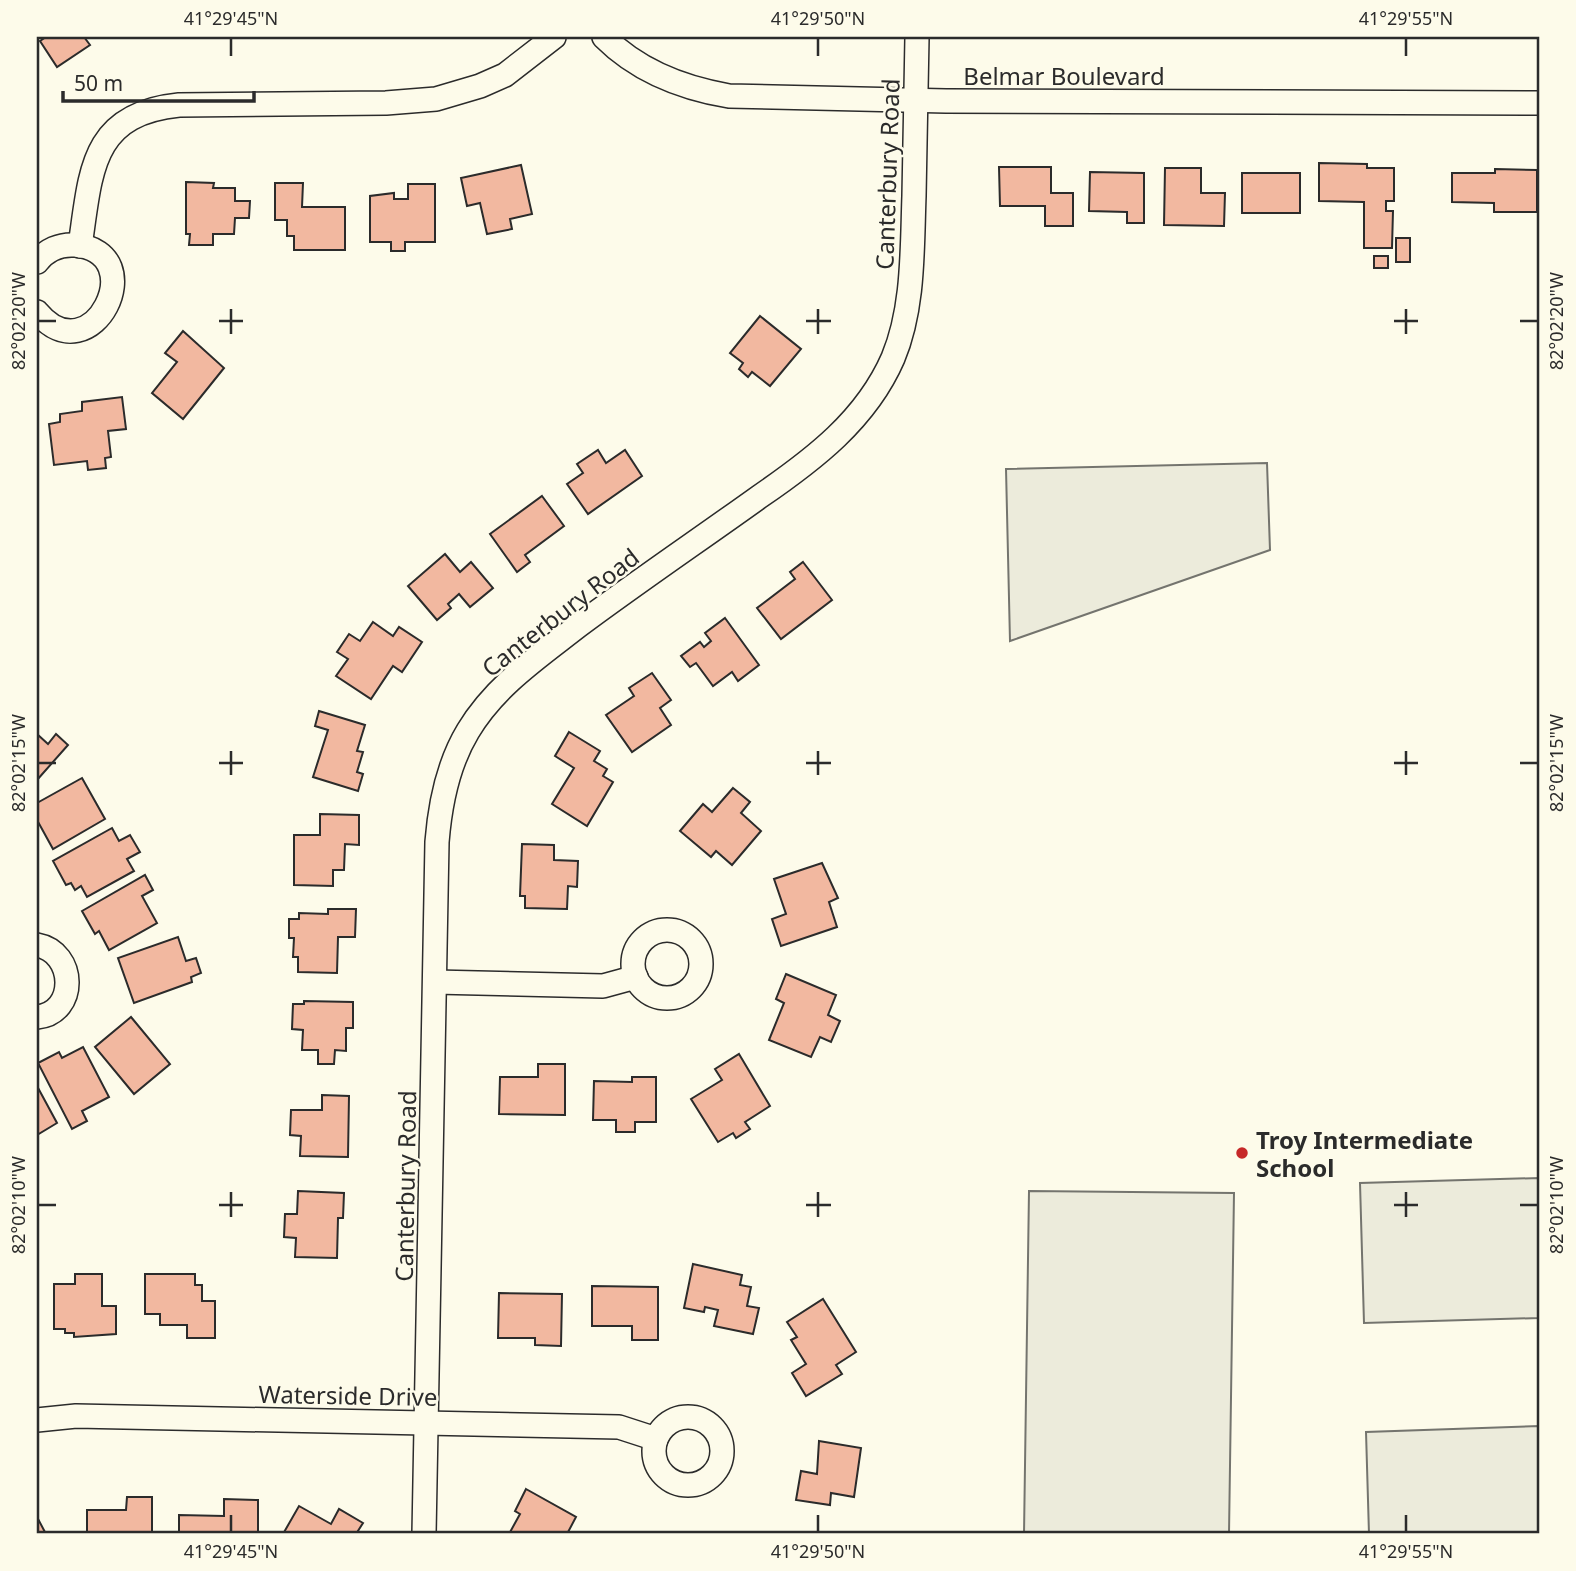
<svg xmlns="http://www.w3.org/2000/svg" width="1576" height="1571" font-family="'Noto Sans',sans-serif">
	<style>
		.green { fill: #ecebdb; stroke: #74746e; stroke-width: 2 }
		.building { fill: #f2b8a0; stroke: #2b2b2b; stroke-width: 2 }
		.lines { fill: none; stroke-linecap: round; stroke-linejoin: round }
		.street-casing { stroke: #2b2b2b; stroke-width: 26 }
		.street { stroke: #fdfbea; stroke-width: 23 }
		.ticks { fill: none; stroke: #2b2b2b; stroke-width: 2.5 }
		.poi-dot { fill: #c62828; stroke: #fdfbea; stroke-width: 2.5 }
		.labels { text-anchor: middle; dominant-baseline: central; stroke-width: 5; stroke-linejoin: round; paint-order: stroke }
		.street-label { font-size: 24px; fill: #2b2b2b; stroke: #fdfbea }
		.poi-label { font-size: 24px; font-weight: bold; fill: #2b2b2b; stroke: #fdfbea; text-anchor: start }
		.neatline { fill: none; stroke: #2b2b2b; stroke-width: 2.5 }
		.ticks-label { font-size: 18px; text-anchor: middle; fill: #2b2b2b }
	</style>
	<rect width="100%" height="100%" fill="#fdfbea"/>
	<g class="green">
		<polygon points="1267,463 1270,550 1010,641 1006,469"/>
		<polygon points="1539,1178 1539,1318 1364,1323 1360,1183"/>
		<polygon points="1029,1191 1234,1193 1229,1534 1024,1534"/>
		<polygon points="1539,1426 1539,1534 1369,1534 1366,1432"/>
	</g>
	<g class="building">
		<polygon points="46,37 84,37 90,45 57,67 40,41"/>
		<polygon points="1319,163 1367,164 1367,168 1394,168 1394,201 1386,201 1386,211 1393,211 1392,248 1364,248 1364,202 1319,201"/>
		<polygon points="521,165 532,214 510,219 512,229 487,234 480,203 467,206 461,178"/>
		<polygon points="999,167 1051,167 1051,193 1073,193 1073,226 1045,226 1045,206 1000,206"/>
		<polygon points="1165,168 1201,168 1201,193 1225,193 1224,226 1164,225"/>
		<polygon points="1495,169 1537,170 1537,212 1494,212 1494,203 1452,202 1452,173 1495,173"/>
		<polygon points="1090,172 1144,173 1144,223 1127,223 1127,212 1089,211"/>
		<rect x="1242" y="173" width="58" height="40"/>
		<polygon points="186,182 214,183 213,188 235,188 235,201 250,201 249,218 235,218 234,234 213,234 213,245 189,245 190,234 186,234"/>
		<polygon points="275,183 303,183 302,207 345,207 345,250 294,250 294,236 287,236 287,220 275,220"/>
		<polygon points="408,184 435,184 435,242 405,242 405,251 391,251 391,242 370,242 370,196 394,193 394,199 408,199"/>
		<rect x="1396" y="238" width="14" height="24"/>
		<rect x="1374" y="256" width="14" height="12"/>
		<polygon points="760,316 801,349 770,386 752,372 748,377 739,369 743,363 730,353"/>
		<polygon points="183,331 224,368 183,419 152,393 177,362 165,353"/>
		<polygon points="122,397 126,429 108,431 111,457 105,458 106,468 88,470 87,461 54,465 49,424 60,422 60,414 82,411 82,402"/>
		<polygon points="598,450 606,463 625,450 642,476 588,514 567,484 583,473 577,464"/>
		<polygon points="542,496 564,526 525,555 530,562 517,572 490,534"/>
		<polygon points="445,554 460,572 471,562 493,588 470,607 459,594 448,604 451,608 437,620 408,586"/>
		<polygon points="803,562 832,600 781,639 757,608 795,579 790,572"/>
		<polygon points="725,618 759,665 738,681 732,672 713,686 696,663 690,667 681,656 700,642 704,647 711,641 705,633"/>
		<polygon points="373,622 393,636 399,627 422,642 402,672 393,666 371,699 336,676 348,659 337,652 349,634 360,641"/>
		<polygon points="652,673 671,700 660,708 671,725 632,752 606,715 634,696 629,688"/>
		<polygon points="319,711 365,725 357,751 363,752 357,772 363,774 358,791 313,777 328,730 315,726"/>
		<polygon points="569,732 600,751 594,761 607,769 603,776 613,782 587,826 552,804 574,768 555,756"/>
		<polygon points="37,734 48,744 56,734 68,745 37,780"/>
		<polygon points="82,778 105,819 53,849 37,820 37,803"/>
		<polygon points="733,788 750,802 741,813 761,831 732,865 716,851 711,857 680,831 703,804 712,812"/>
		<polygon points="320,814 359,815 359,845 345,844 344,870 333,870 333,886 294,885 294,835 320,835"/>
		<polygon points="112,828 119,841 130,835 140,852 127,859 134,871 87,897 81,886 75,890 71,883 66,885 53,861"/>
		<polygon points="522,844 554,845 554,860 578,861 577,887 568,886 567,909 525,908 525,896 520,896"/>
		<polygon points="822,863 838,898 829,902 837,927 781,946 772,919 786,914 774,879"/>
		<polygon points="145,875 153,890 142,896 157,923 109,950 99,931 95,934 82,911"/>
		<polygon points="328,909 356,909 355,937 338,937 337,973 298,972 298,957 293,957 294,938 289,938 289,919 299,919 299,913 328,914"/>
		<polygon points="178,937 186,961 196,958 201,973 191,977 192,982 134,1003 118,958"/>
		<polygon points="786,974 836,995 828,1015 840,1021 831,1042 820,1037 811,1057 769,1040 784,1003 776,999"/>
		<polygon points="304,1001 353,1002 353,1028 346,1028 346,1051 335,1050 334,1064 318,1064 318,1050 302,1050 303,1030 292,1029 293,1004 304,1004"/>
		<polygon points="131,1017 170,1064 134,1094 95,1047"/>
		<polygon points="83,1047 109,1097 82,1111 87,1121 72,1129 38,1063 59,1052 62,1058"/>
		<polygon points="739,1054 770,1106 745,1122 750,1129 736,1138 733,1133 718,1142 691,1099 722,1080 715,1069"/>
		<polygon points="538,1064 565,1064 565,1115 499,1114 500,1077 538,1077"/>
		<polygon points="632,1077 656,1077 656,1122 635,1122 635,1132 616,1132 616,1120 593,1120 594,1081 632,1082"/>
		<polygon points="37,1086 57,1123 37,1135"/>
		<polygon points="322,1095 349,1096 348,1157 300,1156 301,1136 290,1135 291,1110 322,1110"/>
		<polygon points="298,1191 344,1193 343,1218 338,1218 337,1258 295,1257 296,1238 284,1237 285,1214 297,1214"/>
		<polygon points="693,1264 742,1275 740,1285 751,1287 747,1306 759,1308 753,1334 714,1326 718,1310 705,1307 704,1312 684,1308"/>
		<polygon points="75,1274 102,1274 102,1306 116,1306 116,1334 74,1337 74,1333 65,1333 65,1329 54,1329 54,1284 75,1284"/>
		<polygon points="145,1274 195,1274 195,1285 202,1285 202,1301 215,1301 215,1338 187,1338 187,1325 160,1325 160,1314 145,1314"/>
		<polygon points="592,1286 658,1287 658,1340 632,1340 632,1326 592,1326"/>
		<polygon points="499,1293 562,1294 561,1346 535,1345 535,1338 498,1338"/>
		<polygon points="823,1299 856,1352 836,1365 842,1374 806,1396 792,1373 806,1364 791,1340 797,1337 787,1322"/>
		<polygon points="819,1441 861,1448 854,1497 831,1493 830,1505 796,1500 801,1471 817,1474"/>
		<polygon points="526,1489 576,1517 567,1534 509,1534 520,1514 515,1511"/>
		<polygon points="127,1497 152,1497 152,1534 87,1534 87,1510 126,1510"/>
		<polygon points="224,1499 258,1500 258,1534 179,1534 179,1515 224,1516"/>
		<polygon points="299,1506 331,1524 339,1509 363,1523 356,1534 283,1534"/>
		<polygon points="37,1517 46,1534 37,1534"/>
	</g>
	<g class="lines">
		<g class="street-casing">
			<g id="street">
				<path d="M604 37C638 71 682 88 729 96L946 101 1539 103"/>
				<path d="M80 246C91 172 90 114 179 105L386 103 436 99 480 86 505 75 554 37"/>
				<path d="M37 262C46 250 60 244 75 245 154 252 92 378 37 312"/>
				<circle cx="667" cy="964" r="34"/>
				<path d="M37 945C76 952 78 1013 37 1017"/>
				<polyline points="435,982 603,986 636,977"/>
				<circle cx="688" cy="1451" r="34"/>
				<polyline points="37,1420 76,1416 619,1427 656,1439"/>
				<path d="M424 1534 437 842C440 804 448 764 468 731 495 686 537 658 578 626 637 582 699 540 759 497 813 460 866 420 893 358 914 308 912 249 914 196 915 143 916 90 917 37"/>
			</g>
		</g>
		<use href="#street" class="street"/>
	</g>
	<path class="ticks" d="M231 38V56M818 38V56M1406 38V56M231 309V334M818 309V334M1406 309V334M38 321H56M219 321H243M806 321H831M1394 321H1418M1520 321H1538M231 751V775M818 751V775M1406 751V775M38 763H56M219 763H243M806 763H831M1394 763H1418M1520 763H1538M231 1192V1217M818 1192V1217M1406 1192V1217M38 1205H56M219 1205H243M806 1205H831M1394 1205H1418M1520 1205H1538M231 1515V1532M818 1515V1532M1406 1515V1532"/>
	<circle class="poi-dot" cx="1242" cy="1153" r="7"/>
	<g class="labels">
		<g class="street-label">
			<text x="1064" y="75">Belmar Boulevard</text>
			<text transform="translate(887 174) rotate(-88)">Canterbury Road</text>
			<text transform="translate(560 612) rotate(-38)">Canterbury Road</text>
			<text transform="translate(405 1186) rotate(-89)">Canterbury Road</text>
			<text transform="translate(348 1395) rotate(1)">Waterside Drive</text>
		</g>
		<g class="poi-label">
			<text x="1256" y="1139">Troy Intermediate<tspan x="1256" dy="28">School</tspan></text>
		</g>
	</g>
	<rect width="1576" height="1571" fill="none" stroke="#fdfbea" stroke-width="77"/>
	<path d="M63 91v10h191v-10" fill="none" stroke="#2b2b2b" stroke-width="3.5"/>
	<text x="74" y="91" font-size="21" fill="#2b2b2b" stroke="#fdfbea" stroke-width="5" paint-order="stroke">50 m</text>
	<rect x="38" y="38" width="1500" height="1494" class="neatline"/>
	<g class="ticks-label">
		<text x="231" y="25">41°29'45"N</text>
		<text x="818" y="25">41°29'50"N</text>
		<text x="1406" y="25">41°29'55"N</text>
		<text transform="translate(1557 321) rotate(-90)" y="6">82°02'20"W</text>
		<text transform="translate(19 321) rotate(-90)" y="6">82°02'20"W</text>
		<text transform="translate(19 763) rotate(-90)" y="6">82°02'15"W</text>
		<text transform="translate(1557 763) rotate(-90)" y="6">82°02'15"W</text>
		<text transform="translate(1557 1205) rotate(-90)" y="6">82°02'10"W</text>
		<text transform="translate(19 1205) rotate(-90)" y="6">82°02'10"W</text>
		<text x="231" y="1558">41°29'45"N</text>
		<text x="818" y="1558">41°29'50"N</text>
		<text x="1406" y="1558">41°29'55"N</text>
	</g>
</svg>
